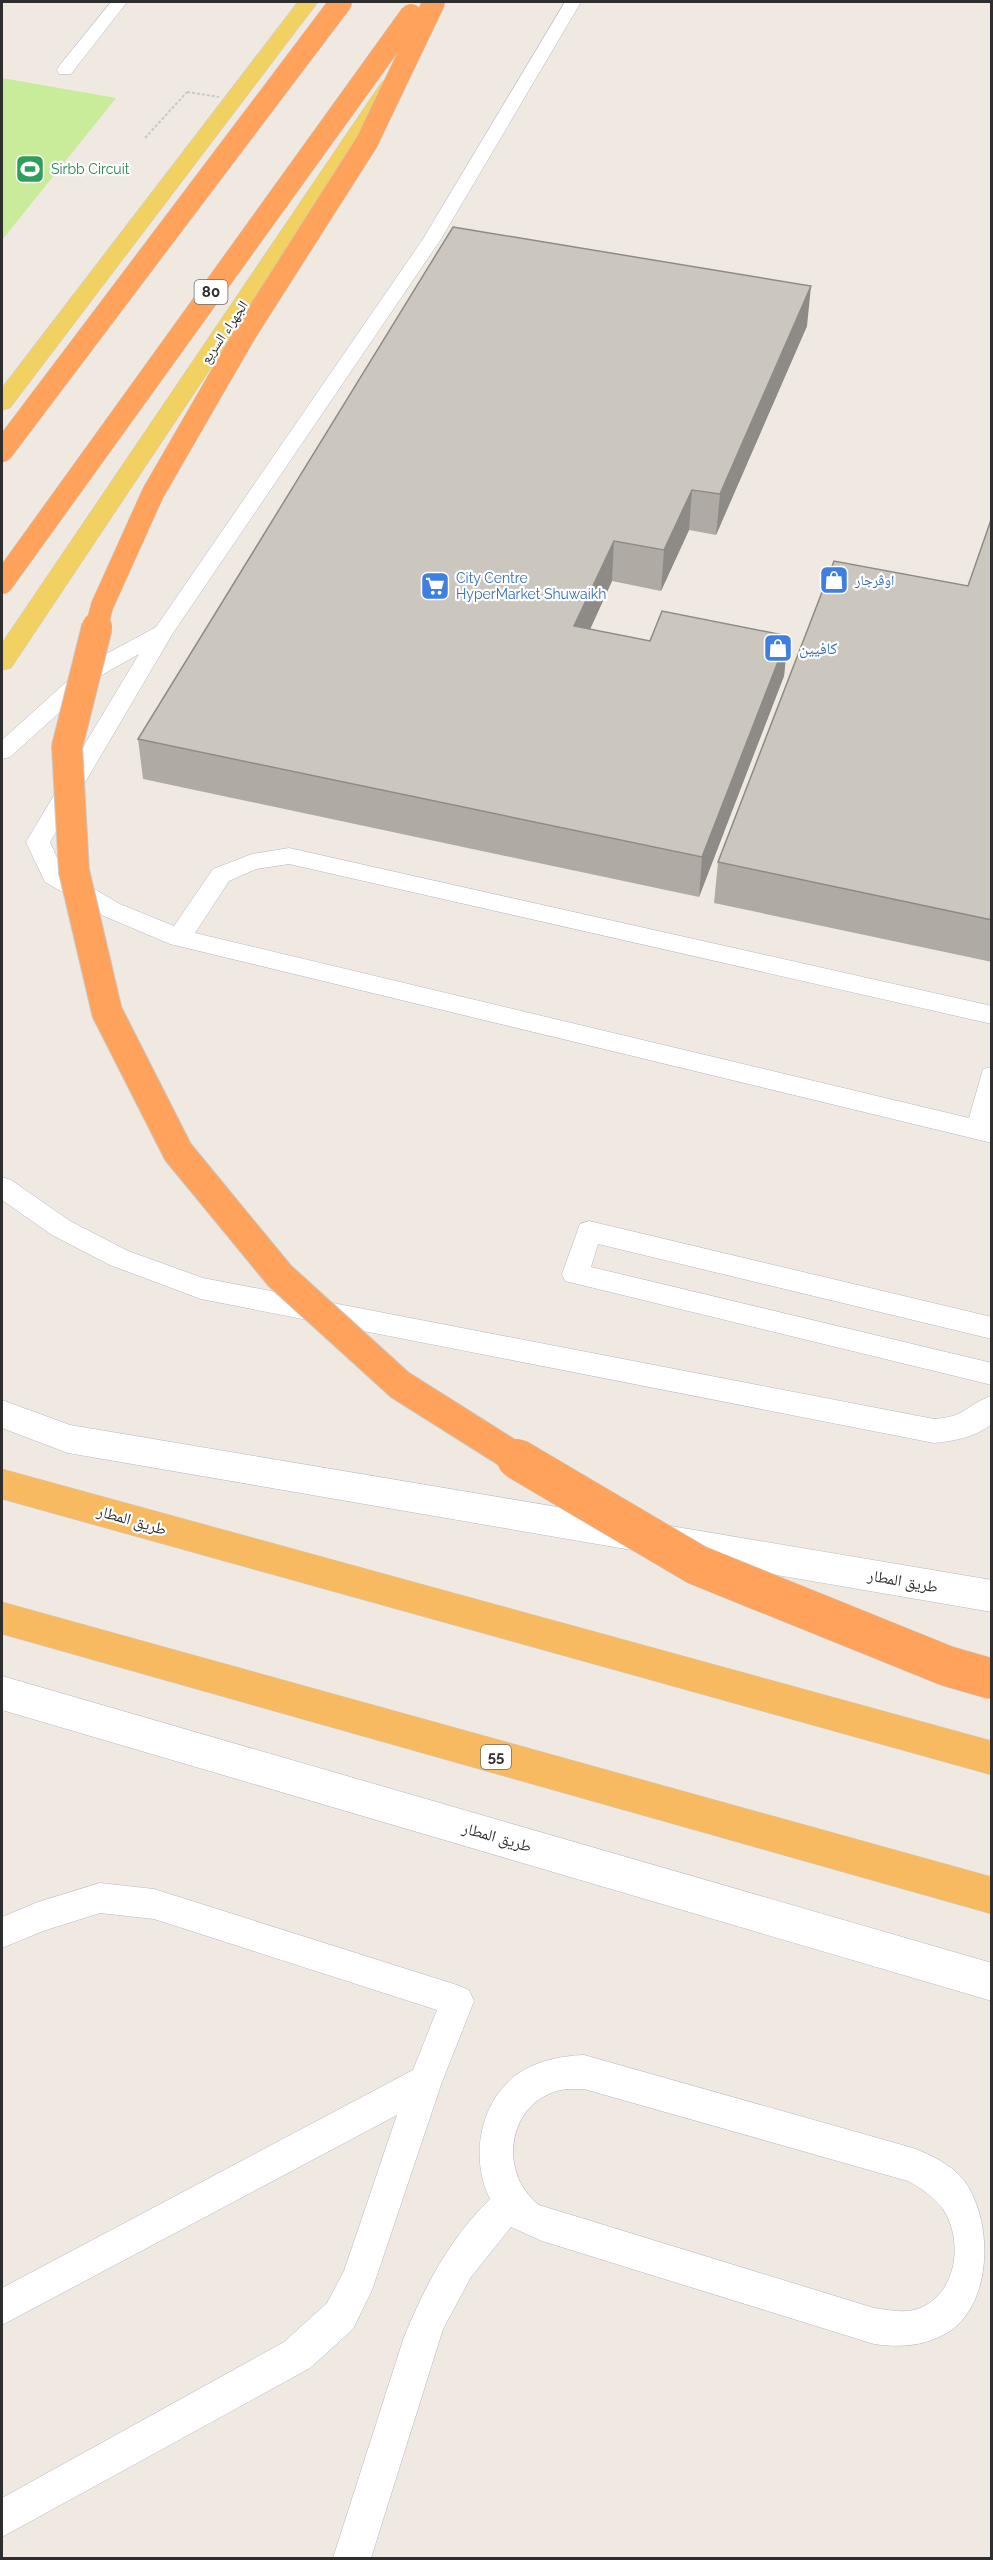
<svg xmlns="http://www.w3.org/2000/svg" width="993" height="2560" font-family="Raleway,'Noto Naskh Arabic',sans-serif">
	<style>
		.pitch { fill: #c9ec9a }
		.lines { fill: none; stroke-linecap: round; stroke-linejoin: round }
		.service-casing { stroke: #b4b7c1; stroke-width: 1 }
		.secondary-casing { stroke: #b4b7c1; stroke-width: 1 }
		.primary-casing { stroke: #c9c9c9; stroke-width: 1 }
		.trunk-casing { stroke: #c9c9c9; stroke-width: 1 }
		.path { stroke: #c9c9c9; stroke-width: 2; stroke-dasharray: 3 2; stroke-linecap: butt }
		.service { fill: #fff; fill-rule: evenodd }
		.secondary { fill: #fff; fill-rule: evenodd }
		.primary { fill: #f2d163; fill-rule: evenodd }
		.trunk { fill: #f8ba60; fill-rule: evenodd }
		.motorway-bridge-far2-casing { stroke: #c9c9c9; stroke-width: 23; stroke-linecap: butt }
		.motorway-bridge-far1-casing { stroke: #c9c9c9; stroke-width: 32; stroke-linecap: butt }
		.motorway-bridge-casing { stroke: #c9c9c9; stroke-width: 41; stroke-linecap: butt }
		.path-bridge { stroke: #c9c9c9; stroke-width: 2; stroke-dasharray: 3 2; stroke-linecap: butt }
		.motorway-bridge-far2 { stroke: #ffa35c; stroke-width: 22 }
		.motorway-bridge-far1 { stroke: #ffa35c; stroke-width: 30 }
		.motorway-bridge { stroke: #ffa35c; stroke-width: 40 }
		.wall { fill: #afaba4 }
		.shaded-wall { fill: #8e8b86 }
		.building { fill: #cbc7bf; stroke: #8e8b86; stroke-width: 1.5 }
		.labels { text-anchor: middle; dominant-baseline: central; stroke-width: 4.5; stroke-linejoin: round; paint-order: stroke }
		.far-leisure-label { font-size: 14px; fill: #27864d; stroke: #fff; text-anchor: start }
		.far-street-label { font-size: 14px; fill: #2e2e2e; stroke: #fff }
		.far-shop-label { font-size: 14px; fill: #366cbe; stroke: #fff; text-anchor: start }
		.shield { fill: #fff; stroke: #6d6d6d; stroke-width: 1.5 }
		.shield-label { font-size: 15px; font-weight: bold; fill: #2e2e2e }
		.shop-label { font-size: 16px; fill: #366cbe; stroke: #fff; text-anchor: start }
		.street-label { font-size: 16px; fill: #2e2e2e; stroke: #fff }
	</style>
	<rect width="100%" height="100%" fill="#efe9e1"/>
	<polygon class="pitch" points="2,78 116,98 2,240"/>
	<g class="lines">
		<g class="service-casing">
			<g id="service">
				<polygon points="111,2 127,2 71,74 59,74 57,70 59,66"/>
				<polygon points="565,2 581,2 441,239 173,633 50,842 63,871 120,904 174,926 213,869 252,854 289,848 992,1006 992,1024 289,864 256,869 229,881 195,933 969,1118 983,1069 992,1067 992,1143 170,944 104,916 45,882 26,842 139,654 100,676 10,757 2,759 2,740 84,666 156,627 423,239"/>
				<path d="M2 1177 11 1180 70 1221 128 1251 203 1278 934 1419C967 1417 966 1404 992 1396V1424C975 1437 955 1441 934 1443L201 1299 110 1265 52 1235 2 1200Z"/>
				<polygon points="589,1221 992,1317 992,1339 598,1244 591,1267 992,1363 992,1385 565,1281 562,1274 580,1224"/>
				<polygon points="100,1883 154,1889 457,1985 469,1990 474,2001 442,2082 372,2290 353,2329 310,2368 2,2537 2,2498 284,2342 327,2303 344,2271 397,2115 2,2325 2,2288 413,2070 437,2010 154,1919 100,1913 43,1931 2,1948 2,1917 38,1902"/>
				<path d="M584 2055 913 2148C931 2155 950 2164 963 2179 993 2219 993 2297 953 2329 928 2346 903 2348 874 2344L542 2241 511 2227 471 2277 443 2329 371 2558H333L404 2337C425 2286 450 2238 490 2199 471 2161 478 2109 511 2079 531 2062 558 2056 584 2055ZM567 2089H584L908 2181C921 2188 934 2197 943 2209 964 2241 957 2293 920 2308 906 2314 888 2310 874 2308L539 2205C495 2171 509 2096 567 2089Z"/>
			</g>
		</g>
		<g class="secondary-casing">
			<g id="secondary">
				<polygon points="2,1400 70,1425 992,1580 992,1612 68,1453 2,1428"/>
				<polygon points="2,1676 992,1963 992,2001 2,1710"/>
			</g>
		</g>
		<g class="primary-casing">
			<g id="primary">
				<polygon points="298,2 318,2 10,408 2,410 2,388"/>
				<polygon points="389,80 396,82 399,86 11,668 2,670 2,643 379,86 382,82"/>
			</g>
		</g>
		<g class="trunk-casing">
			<g id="trunk">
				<polygon points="2,1469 992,1741 992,1775 2,1499"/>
				<polygon points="2,1602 992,1877 992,1914 2,1634"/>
			</g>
		</g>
		<polyline class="path" points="145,138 187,92"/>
		<use href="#service" class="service"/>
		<use href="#secondary" class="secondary"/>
		<use href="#primary" class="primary"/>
		<use href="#trunk" class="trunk"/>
		<g class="motorway-bridge-far2-casing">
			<g id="motorway-bridge-far2">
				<polyline points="2,451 341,2"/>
				<polyline points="2,583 411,15"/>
				<polyline points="96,629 102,606 153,493 246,332 367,142 434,2"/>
			</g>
		</g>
		<g class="motorway-bridge-far1-casing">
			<polyline id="motorway-bridge-far1" points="97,627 67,747 74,871 107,1012 178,1152 280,1276 400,1385 519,1460"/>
		</g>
		<g class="motorway-bridge-casing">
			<polyline id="motorway-bridge" points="517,1459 697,1565 947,1666 992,1679"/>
		</g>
		<polyline class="path-bridge" points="187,92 219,97"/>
		<use href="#motorway-bridge-far2" class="motorway-bridge-far2"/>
		<use href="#motorway-bridge-far1" class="motorway-bridge-far1"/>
		<use href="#motorway-bridge" class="motorway-bridge"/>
	</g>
	<g class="wall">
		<polygon points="807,326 716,535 689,530 661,591 612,581 590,629 650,641 788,636 784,676 699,897 143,779 138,739"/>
		<polygon points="992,517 992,962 714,903 718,862 968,586"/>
	</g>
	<g class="shaded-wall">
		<polygon points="811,286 807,326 716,535 720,494"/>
		<polygon points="692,490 689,530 661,591 664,550"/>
		<polygon points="614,541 612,581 573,667 574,626"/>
		<polygon points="788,636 784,676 699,897 702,857"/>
	</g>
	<g class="building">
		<polygon points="453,227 811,286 720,494 692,490 664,550 614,541 574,626 650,641 662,611 788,636 702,857 138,739"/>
		<polygon points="992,517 992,920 718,862 834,561 968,586"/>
	</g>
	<defs>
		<g id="stadium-square" transform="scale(1.5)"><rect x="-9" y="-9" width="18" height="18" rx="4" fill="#2e9e5b" stroke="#fff"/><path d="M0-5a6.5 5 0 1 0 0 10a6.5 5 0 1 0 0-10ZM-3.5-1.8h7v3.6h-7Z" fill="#fff"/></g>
		<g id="shop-square" transform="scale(1.5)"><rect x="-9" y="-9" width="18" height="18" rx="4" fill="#3f7fe0" stroke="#fff"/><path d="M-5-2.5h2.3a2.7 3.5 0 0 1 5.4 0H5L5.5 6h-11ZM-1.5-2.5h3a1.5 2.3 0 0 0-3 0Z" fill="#fff"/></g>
		<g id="supermarket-square" transform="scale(1.5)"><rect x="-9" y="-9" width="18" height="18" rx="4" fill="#3f7fe0" stroke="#fff"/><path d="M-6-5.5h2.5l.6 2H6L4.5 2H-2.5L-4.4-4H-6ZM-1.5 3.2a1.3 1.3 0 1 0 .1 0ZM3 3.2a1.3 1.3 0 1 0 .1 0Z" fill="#fff"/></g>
	</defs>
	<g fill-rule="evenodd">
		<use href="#stadium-square" x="30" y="169"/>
		<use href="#shop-square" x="834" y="580"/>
		<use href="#supermarket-square" x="435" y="586"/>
		<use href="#shop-square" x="778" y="648"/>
	</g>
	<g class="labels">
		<g class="far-leisure-label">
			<text x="51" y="169">Sirbb Circuit</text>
		</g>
		<g class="far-street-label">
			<text transform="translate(224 332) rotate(-56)">الجهراء السريع</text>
		</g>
		<g class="far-shop-label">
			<text x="456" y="578">City Centre<tspan x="456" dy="16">HyperMarket Shuwaikh</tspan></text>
			<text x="855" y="580">اوڤرجار</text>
		</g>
		<g class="shield">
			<rect x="194.5" y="280" width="33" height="24" rx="4.5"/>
			<rect x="481" y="1745" width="30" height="24" rx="4.5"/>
		</g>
		<g class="shield-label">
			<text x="211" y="292">80</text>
			<text x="496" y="1757">55</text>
		</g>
		<g class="shop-label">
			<text x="799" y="648">كافيين</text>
		</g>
		<g class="street-label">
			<text transform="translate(132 1520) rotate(16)">طريق المطار</text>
			<text transform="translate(903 1581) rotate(10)">طريق المطار</text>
			<text transform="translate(497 1837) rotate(16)">طريق المطار</text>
		</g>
	</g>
	<rect width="993" height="2560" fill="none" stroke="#2e2e2e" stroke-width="6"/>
</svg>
